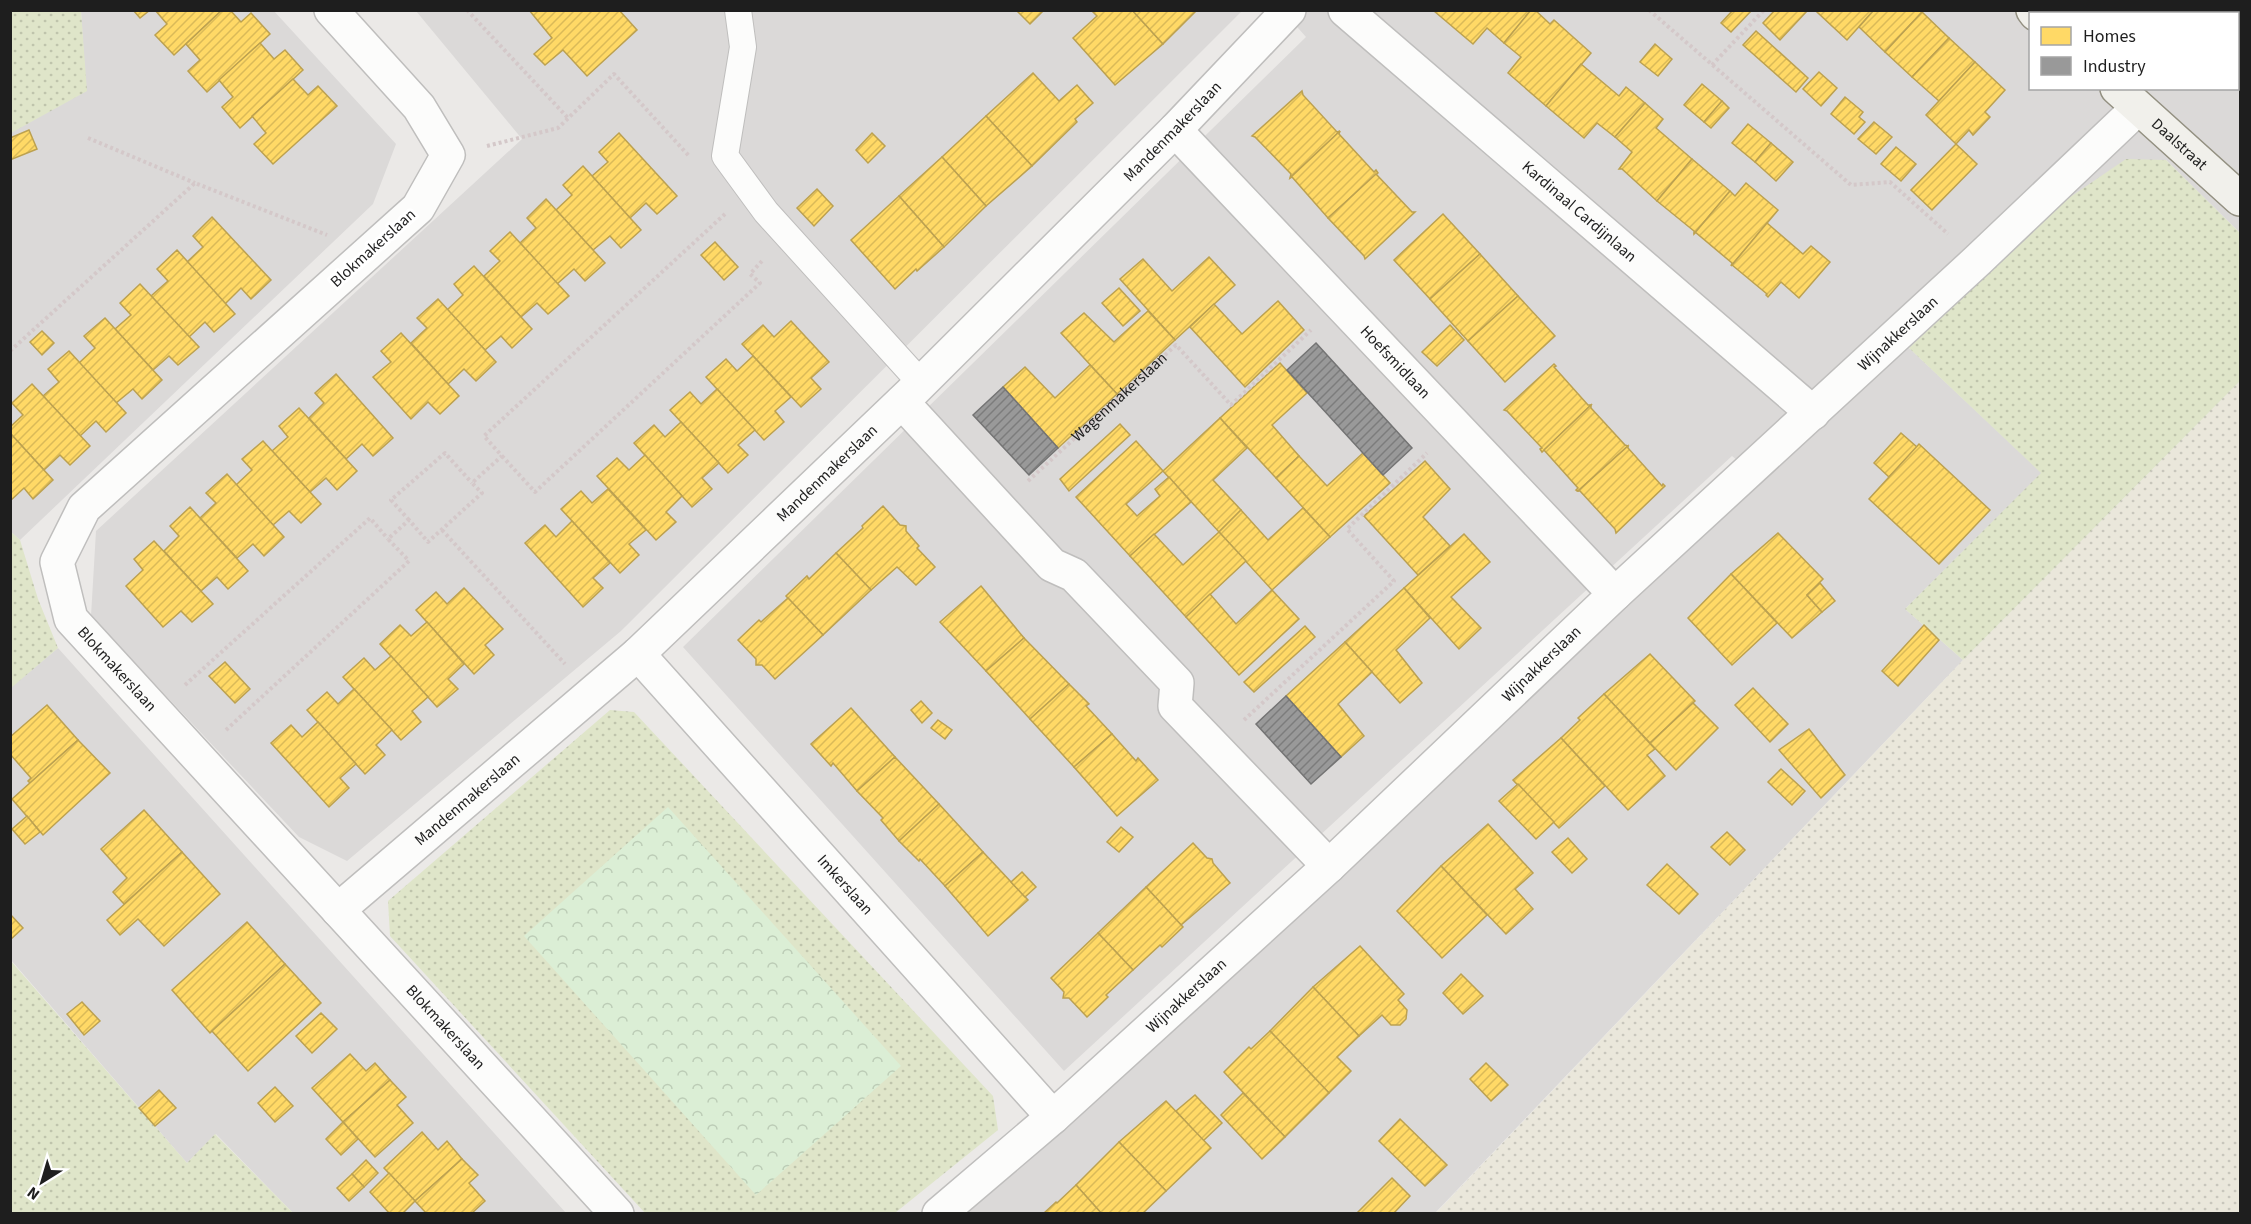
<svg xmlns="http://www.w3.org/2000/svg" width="2251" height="1224" font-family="'Source Sans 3',sans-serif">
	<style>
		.residential { fill: #dbd9d8; fill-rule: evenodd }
		.farmland { fill: url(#farmland-dots) }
		.grass { fill: url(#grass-dots) }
		.park { fill: url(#park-crowns) }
		.homes { fill: url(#homes-hatch); stroke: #bca150; stroke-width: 1.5 }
		.industry { fill: url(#industry-hatch); stroke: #747474; stroke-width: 1.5 }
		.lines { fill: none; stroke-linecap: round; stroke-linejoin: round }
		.lane-casing { stroke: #bfbebd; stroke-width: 28 }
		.street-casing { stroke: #bfbebd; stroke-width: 36 }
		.secondary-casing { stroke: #939081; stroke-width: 36 }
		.path { stroke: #d4c8c9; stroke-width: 4; stroke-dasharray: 3 3; stroke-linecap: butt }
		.lane { stroke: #fcfcfb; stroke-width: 26 }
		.street { stroke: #fcfcfb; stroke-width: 33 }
		.secondary { stroke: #f1f0eb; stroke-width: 33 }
		.labels { text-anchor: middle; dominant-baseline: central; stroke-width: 6; stroke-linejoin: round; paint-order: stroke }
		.street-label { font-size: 16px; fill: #1e1e1e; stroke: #fff }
	</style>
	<defs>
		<pattern id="farmland-dots" width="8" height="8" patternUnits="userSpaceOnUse" patternTransform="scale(1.5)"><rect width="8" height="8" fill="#eae7db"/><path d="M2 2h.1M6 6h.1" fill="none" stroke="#c8c6bc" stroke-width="1.8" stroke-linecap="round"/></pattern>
		<pattern id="grass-dots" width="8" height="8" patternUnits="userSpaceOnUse" patternTransform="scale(1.5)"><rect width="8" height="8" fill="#dfe5c9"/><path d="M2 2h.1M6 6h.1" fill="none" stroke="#bfc4ac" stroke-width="1.8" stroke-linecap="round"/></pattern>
		<pattern id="park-crowns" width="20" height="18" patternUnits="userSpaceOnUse" patternTransform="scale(1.5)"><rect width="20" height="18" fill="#dbeed5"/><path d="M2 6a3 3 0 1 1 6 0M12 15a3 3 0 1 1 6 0" fill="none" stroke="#bcccb6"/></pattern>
		<pattern id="homes-hatch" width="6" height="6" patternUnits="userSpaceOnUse" patternTransform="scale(1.5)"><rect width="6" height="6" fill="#ffd966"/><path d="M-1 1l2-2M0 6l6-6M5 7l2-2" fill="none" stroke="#daba58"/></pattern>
		<pattern id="industry-hatch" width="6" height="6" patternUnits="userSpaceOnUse" patternTransform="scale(1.5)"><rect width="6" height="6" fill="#999"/><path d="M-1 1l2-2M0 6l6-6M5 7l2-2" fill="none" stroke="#7c7c7c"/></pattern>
	</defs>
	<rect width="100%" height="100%" fill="#ebe9e7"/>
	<g class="residential">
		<polygon points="273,10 396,144 373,204 20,540 10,531 10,133 86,91 81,11"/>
		<polygon points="416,11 1242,11 621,631 347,861 299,837 91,616 96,531 522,139"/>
		<path d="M1283 11H2240V233L2166 160 1909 348 2042 473 1905 609 1963 660 1435 1213H967L1760 479 1732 456 1064 1071 683 647 1306 37ZM2030 14H2238V88H2030Z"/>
		<polygon points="58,648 566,1213 293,1213 216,1134 187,1163 11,960 10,688"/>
	</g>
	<polygon class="farmland" points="2240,381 2240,1213 1435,1214 1963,660"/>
	<g class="grass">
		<polygon points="11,10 81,11 87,91 11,133"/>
		<polygon points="2126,159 2166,160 2240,233 2240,381 1963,660 1905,609 2041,473 1909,348 2060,204"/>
		<polygon points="10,531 20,540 38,599 58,648 11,688"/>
		<polygon points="610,710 634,712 993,1096 998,1130 895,1213 645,1213 390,936 388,901"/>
		<polygon points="10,960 187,1163 215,1134 293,1213 11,1213"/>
	</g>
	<polygon class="park" points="668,807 901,1066 756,1195 524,936"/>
	<g class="homes">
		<polygon points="133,10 150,10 140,18"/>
		<polygon points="155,10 222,10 174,55 155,35 167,24"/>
		<polygon points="222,10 230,10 241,22 251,13 270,34 207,92 188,71 200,60 186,44"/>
		<polygon points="529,10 619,10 637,30 587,76 563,50 545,65 534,54 552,38"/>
		<polygon points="1016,10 1044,10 1030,24"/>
		<polygon points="1091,10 1132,10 1163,44 1115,85 1073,38 1097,16"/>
		<polygon points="1132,10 1197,10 1163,44"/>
		<polygon points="1531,10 1504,43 1487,28 1473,44 1434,11"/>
		<polygon points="1531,10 1535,10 1550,24 1554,20 1591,53 1546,106 1508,73 1521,57 1504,43"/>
		<polygon points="1733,10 1752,10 1731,32 1721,23"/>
		<polygon points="1775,10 1808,10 1780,40 1763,23"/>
		<polygon points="1818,10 1874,10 1847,40 1817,12"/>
		<polygon points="1874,10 1920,10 1922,12 1885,52 1859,27"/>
		<polygon points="1922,12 1949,38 1912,77 1885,52"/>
		<polygon points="1756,31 1808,78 1796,92 1743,45"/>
		<polygon points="1949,38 1975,62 1939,101 1912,77"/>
		<polygon points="260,43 274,59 285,50 303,70 240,128 222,107 233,97 219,80"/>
		<polygon points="1655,44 1672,59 1658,76 1640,62"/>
		<polygon points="1975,62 2005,90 1985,112 1990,117 1973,135 1969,130 1956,144 1926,115"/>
		<polygon points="1581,64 1619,96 1626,87 1645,103 1615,137 1597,123 1584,138 1546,106"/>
		<polygon points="1819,72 1837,88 1821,106 1803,89"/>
		<polygon points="1033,73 1059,101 1077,85 1093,103 1075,119 1077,122 1032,166 986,116"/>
		<polygon points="293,79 308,95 318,86 337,106 273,164 254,144 266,133 252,116"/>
		<polygon points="1702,84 1722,101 1704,122 1684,105"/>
		<polygon points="1302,91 1303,95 1337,132 1340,131 1290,178 1291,174 1255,137 1252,136"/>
		<polygon points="1845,97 1863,112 1859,117 1865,122 1854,134 1831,114"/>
		<polygon points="1722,101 1729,108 1711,128 1704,122"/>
		<polygon points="1645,103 1663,119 1656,128 1692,159 1657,201 1622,169 1619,169 1632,152 1615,137"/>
		<polygon points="986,116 1032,166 986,206 942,157"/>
		<polygon points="1874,122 1892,137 1876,154 1858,139"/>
		<polygon points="1748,124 1771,143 1755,162 1732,143"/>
		<polygon points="29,130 37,149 10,160 10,138"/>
		<polygon points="1340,131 1339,134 1374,172 1376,170 1378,173 1328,218 1292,177 1290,178"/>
		<polygon points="619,133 677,196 657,214 646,203 630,218 592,176 608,162 599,152"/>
		<polygon points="872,133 885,146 868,163 856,150"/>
		<polygon points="1771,143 1793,162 1776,181 1755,162"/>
		<polygon points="1956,144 1977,164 1932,210 1911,190"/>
		<polygon points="1896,147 1916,164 1901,181 1881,164"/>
		<polygon points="942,157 986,206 944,247 899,196"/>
		<polygon points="1692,159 1730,191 1694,234 1694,231 1657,201"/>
		<polygon points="583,166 641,230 621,248 610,236 593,250 556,210 572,195 563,185"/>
		<polygon points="1376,174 1412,212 1415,212 1365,259 1364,256 1328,218"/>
		<polygon points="1746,183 1778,210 1731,266 1732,263 1695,232 1694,234 1730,191 1735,196"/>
		<polygon points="817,189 833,206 814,226 797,208"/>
		<polygon points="899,196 944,247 917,271 916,269 895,289 851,240"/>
		<polygon points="546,199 605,263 585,281 574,269 557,284 520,243 536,228 527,218"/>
		<polygon points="1443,214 1480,254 1430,299 1394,260"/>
		<polygon points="212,217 271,280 251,299 241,288 225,304 187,262 203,247 193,236"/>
		<polygon points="1767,223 1803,254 1811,246 1830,262 1799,298 1781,282 1768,297 1766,295 1767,294 1732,265"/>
		<polygon points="510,232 569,296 548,314 537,303 521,317 484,276 500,261 490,251"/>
		<polygon points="715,242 738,267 724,280 701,255"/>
		<polygon points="177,250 235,314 214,332 205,322 189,337 151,296 168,281 157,269"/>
		<polygon points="1480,254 1518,296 1468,341 1430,299"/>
		<polygon points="1209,257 1235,285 1175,340 1120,279 1143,259 1172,291"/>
		<polygon points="474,266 532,329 512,348 501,336 485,350 447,310 463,295 454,284"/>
		<polygon points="140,284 199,347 178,365 169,356 153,370 115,329 131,315 120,303"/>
		<polygon points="1119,288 1140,311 1123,326 1102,303"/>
		<polygon points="1518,296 1555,336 1505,382 1468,341"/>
		<polygon points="438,299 496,362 476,381 464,369 448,384 411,343 427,328 417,318"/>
		<polygon points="1278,301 1304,330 1245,387 1190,327 1214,304 1242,334"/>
		<polygon points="1148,311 1175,340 1117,394 1061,333 1084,313 1114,342"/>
		<polygon points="105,318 162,380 142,399 133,389 116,403 79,363 95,348 84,336"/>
		<polygon points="791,321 829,362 811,378 821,389 801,407 742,344 763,325 774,337"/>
		<polygon points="1450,325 1464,340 1437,366 1422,352"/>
		<polygon points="42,331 54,343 42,355 30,342"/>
		<polygon points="401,333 459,396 440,414 428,402 411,419 373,377 391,362 381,351"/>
		<polygon points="69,351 126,413 106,432 96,421 80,436 43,396 59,382 48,369"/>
		<polygon points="753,356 791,397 775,411 784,422 764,440 706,377 726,359 737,371"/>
		<polygon points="1280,363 1307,393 1272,425 1299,456 1276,478 1220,418"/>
		<polygon points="1554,364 1556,366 1554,367 1588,405 1591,405 1542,452 1540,449 1542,448 1507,411 1504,410"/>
		<polygon points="1090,365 1117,394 1058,448 1003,387 1025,367 1055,398"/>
		<polygon points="336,374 393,438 373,456 362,444 346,459 309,418 324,403 315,393"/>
		<polygon points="32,384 90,446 70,465 60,455 44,470 10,433 10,427 23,415 12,403"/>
		<polygon points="717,389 755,430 738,445 748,455 728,473 670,410 690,392 701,404"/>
		<polygon points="1591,405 1591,408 1625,445 1628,446 1578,491 1576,490 1578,488 1544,450"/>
		<polygon points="299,408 357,471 337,490 326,478 310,492 272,451 288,437 279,426"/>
		<polygon points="1220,418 1247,448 1213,480 1241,510 1219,532 1163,471"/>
		<polygon points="681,422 719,463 702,478 712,489 692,507 634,443 654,425 665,437"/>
		<polygon points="1120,424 1130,435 1069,491 1060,479"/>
		<polygon points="10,433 53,480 33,499 24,488 10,501"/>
		<polygon points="1901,433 1917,447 1889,477 1874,463"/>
		<polygon points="263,441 321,504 301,523 289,511 273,525 236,485 252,470 242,459"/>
		<polygon points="1136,441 1163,471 1126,504 1137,516 1160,496 1155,489 1169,477 1191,502 1130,556 1076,497"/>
		<polygon points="1919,444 1990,510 1939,564 1869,499"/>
		<polygon points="1628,446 1628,448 1662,486 1663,484 1665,486 1616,533 1615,529 1580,491 1578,491"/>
		<polygon points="1363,453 1390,483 1330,537 1276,478 1299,456 1327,486"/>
		<polygon points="645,455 682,496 666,512 676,522 656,540 597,476 617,458 629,470"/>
		<polygon points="1425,461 1450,489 1423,517 1450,546 1418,575 1364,516"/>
		<polygon points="227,474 284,537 264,556 253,544 237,558 200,518 216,503 206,493"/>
		<polygon points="608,489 646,530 629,544 639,555 620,573 561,509 581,491 592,503"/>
		<polygon points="883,506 900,525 906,526 906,531 919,546 917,548 935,567 916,585 897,567 871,590 836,553 863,528 862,526"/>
		<polygon points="190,507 248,571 228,589 217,577 201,591 164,551 179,536 170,526"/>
		<polygon points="1303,508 1330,537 1272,590 1219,532 1241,510 1268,540"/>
		<polygon points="572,521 610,563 593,578 603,588 583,607 525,543 545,525 556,537"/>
		<polygon points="1219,532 1246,561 1186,617 1130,556 1154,534 1183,565"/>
		<polygon points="1778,533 1823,579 1807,595 1822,612 1792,638 1731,574"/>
		<polygon points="1464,534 1490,562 1451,597 1481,628 1459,649 1404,588"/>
		<polygon points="154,541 213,604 192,622 181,611 163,627 126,586 143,570 134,559"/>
		<polygon points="836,553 871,590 823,635 786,596 807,576 809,579"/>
		<polygon points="1731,574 1777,623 1732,665 1688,618"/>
		<polygon points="1820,583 1835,601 1822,612 1807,595"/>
		<polygon points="981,586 1024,638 986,671 940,622"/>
		<polygon points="464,588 503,629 485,645 494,655 474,674 416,610 436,592 447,604"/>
		<polygon points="1404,588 1430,618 1396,650 1422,683 1400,703 1345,642"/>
		<polygon points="1272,590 1299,619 1239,675 1186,617 1210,594 1236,624"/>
		<polygon points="788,598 823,635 775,679 762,665 756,665 756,659 738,640 759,620 761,622"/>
		<polygon points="427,622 464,664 448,679 458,689 437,707 380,644 400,625 411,636"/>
		<polygon points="1924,625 1939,640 1898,686 1882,671"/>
		<polygon points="1305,626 1315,637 1254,692 1244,682"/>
		<polygon points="1024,638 1069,684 1030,719 986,671"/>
		<polygon points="1345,642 1372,672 1338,704 1364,736 1341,757 1286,696"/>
		<polygon points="1650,654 1695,701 1650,743 1604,694"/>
		<polygon points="391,656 428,697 412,711 421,722 401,740 343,677 364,658 375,670"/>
		<polygon points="225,662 250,689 235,703 209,676"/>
		<polygon points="1069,684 1089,704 1086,706 1112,734 1074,767 1030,719"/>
		<polygon points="1753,688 1788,724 1770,742 1735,705"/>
		<polygon points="354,689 392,730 376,745 385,755 365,774 307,710 327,692 338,704"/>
		<polygon points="1604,694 1655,749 1647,755 1665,776 1628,810 1561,738 1580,720 1578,718"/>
		<polygon points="921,701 932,713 922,723 911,710"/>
		<polygon points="1693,703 1718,728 1676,770 1650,743"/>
		<polygon points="47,705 78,740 30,783 28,781 31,778 10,754 10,737"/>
		<polygon points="851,708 895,757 857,791 833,763 831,766 811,744"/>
		<polygon points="938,720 952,730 945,739 931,728"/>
		<polygon points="318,722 356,764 340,778 349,788 329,807 271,743 291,725 302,737"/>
		<polygon points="1809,729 1845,775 1821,798 1779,750"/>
		<polygon points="1112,734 1136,761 1138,758 1158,780 1117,816 1074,767"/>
		<polygon points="1561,738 1605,786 1559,828 1513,780"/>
		<polygon points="78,740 110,773 43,835 12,799"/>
		<polygon points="895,757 939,804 899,841 881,820 883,818 857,791"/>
		<polygon points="1781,769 1805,791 1792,805 1768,782"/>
		<polygon points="1518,784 1554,822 1536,839 1499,801"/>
		<polygon points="939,804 983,852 945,886 920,859 919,861 899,841"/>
		<polygon points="144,810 182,852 124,904 113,892 127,878 101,849"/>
		<polygon points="27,816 40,832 25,844 12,829"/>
		<polygon points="1488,824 1533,873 1515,889 1533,909 1506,934 1441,866"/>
		<polygon points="1121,827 1133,837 1119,852 1107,842"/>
		<polygon points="1727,832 1745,850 1730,865 1711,847"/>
		<polygon points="1568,838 1587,859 1572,873 1552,852"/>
		<polygon points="1193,843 1207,858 1212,859 1213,863 1230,883 1181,925 1146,887"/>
		<polygon points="182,852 220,894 164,946 138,919 120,935 107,920"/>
		<polygon points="983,852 1028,900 988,936 945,886"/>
		<polygon points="1667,864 1698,894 1679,914 1647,885"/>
		<polygon points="1441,866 1487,915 1442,958 1397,911"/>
		<polygon points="1022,872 1036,887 1025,897 1011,882"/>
		<polygon points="1146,887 1183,927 1162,947 1160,945 1133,970 1098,933"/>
		<polygon points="10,914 23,928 10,940"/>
		<polygon points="247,922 285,964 210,1033 172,990"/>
		<polygon points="1098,933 1133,970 1106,995 1108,997 1087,1017 1069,998 1063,998 1064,992 1051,978"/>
		<polygon points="1360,946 1404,994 1398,1000 1407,1010 1406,1019 1400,1025 1391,1025 1382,1015 1359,1036 1313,987"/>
		<polygon points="285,964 321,1003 248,1071 212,1031"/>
		<polygon points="1461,974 1483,996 1463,1014 1443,993"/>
		<polygon points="1313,987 1359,1036 1337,1057 1351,1071 1329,1093 1270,1031"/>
		<polygon points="82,1002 100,1021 84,1035 67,1014"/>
		<polygon points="321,1013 337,1029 312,1053 296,1036"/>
		<polygon points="1270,1031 1329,1093 1285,1137 1224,1072 1249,1047 1251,1049"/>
		<polygon points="350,1054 366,1071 375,1063 390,1080 343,1122 312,1088"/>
		<polygon points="1486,1063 1508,1085 1491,1101 1470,1079"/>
		<polygon points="390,1080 406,1097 397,1105 413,1123 375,1157 343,1122"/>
		<polygon points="275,1087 293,1106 275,1122 258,1103"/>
		<polygon points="159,1090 176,1108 155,1126 139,1108"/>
		<polygon points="1243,1093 1285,1137 1262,1159 1221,1115"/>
		<polygon points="1195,1095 1222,1123 1203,1141 1176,1111"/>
		<polygon points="1166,1101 1211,1148 1166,1191 1119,1142"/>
		<polygon points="1400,1119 1447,1165 1425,1186 1379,1141"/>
		<polygon points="343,1122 358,1139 341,1155 326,1139"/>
		<polygon points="422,1132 438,1150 447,1141 462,1159 415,1201 384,1168"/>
		<polygon points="1119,1142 1166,1191 1142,1214 1102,1214 1076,1185"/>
		<polygon points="462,1159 478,1175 469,1183 485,1201 471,1214 427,1214 415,1201"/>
		<polygon points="366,1160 378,1173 364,1187 352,1174"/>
		<polygon points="389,1173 415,1201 402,1214 390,1214 370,1192"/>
		<polygon points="352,1174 364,1187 349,1201 337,1188"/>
		<polygon points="1392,1178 1410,1196 1393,1214 1356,1214"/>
		<polygon points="1076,1185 1102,1214 1043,1214 1056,1202 1057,1203"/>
	</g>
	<g class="industry">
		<polygon points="1316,343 1412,448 1383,475 1287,370"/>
		<polygon points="1003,387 1058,448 1029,475 973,415"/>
		<polygon points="1286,696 1341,757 1311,784 1256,724"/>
	</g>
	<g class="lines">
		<g class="lane-casing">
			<polyline id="lane" points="738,10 743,47 725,156 766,212 921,383"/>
		</g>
		<g class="street-casing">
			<g id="street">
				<path id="s2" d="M331 10 419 107 448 155 418 208 84 508 57 562 71 619 617 1214"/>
				<path id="s3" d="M1345 10 1813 413"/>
				<path id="s4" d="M1175 130 1615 594"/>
				<polyline points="902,402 1052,565 1074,575 1177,683 1175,706 1329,866"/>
				<path id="s5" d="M638 654 1053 1117"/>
				<path id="s6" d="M338 910 638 654 910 394 1175 130 1289 10"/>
				<path id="s7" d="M939 1214 1053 1117 1329 866 1615 594 1978 260 2138 108"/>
			</g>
		</g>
		<g class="secondary-casing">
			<g id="secondary">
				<polyline points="2033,10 2036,14"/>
				<path id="s8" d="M2117 88 2240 199"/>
			</g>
		</g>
		<g class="path">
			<polyline points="467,10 568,118"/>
			<polyline points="1649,10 1851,185 1890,182 1948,234"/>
			<polyline points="1712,65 1764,10"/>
			<polyline points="88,138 195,183"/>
			<polyline points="487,146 558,128 614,74 689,156"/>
			<polyline points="10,351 195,183 327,235"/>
			<polyline points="502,456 535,492 760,283 750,274 762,261"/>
			<path id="s1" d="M1028 481 1176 345 1231 405 1311 330"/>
			<polyline points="409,520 391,500 445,453 472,483"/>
			<polyline points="442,530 565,664"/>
			<polyline points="185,685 370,518 388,539"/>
			<polyline points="1244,720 1394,581 1347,529 1427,453"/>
			<polyline points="226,730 409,561 388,539 409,520 428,542 482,493 472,483 502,456 484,436 725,214"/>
		</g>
		<use href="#lane" class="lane"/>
		<use href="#street" class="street"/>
		<use href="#secondary" class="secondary"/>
	</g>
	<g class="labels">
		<g class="street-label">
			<text stroke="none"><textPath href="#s6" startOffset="1142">Mandenmakerslaan</textPath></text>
			<text stroke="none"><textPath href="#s8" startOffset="84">Daalstraat</textPath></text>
			<text stroke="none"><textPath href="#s3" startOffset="309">Kardinaal Cardijnlaan</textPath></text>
			<text transform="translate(373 248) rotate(-42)">Blokmakerslaan</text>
			<text stroke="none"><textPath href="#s7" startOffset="1302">Wijnakkerslaan</textPath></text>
			<text stroke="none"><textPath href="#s4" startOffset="320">Hoefsmidlaan</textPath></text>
			<text stroke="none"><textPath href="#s1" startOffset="124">Wagenmakerslaan</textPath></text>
			<text stroke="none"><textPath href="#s6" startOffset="656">Mandenmakerslaan</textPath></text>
			<text stroke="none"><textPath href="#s7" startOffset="816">Wijnakkerslaan</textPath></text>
			<text stroke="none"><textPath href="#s2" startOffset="884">Blokmakerslaan</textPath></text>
			<text stroke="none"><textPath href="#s6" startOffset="170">Mandenmakerslaan</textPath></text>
			<text stroke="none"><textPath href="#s5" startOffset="310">Imkerslaan</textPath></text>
			<text stroke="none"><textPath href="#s7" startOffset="330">Wijnakkerslaan</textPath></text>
			<text stroke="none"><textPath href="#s2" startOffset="1370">Blokmakerslaan</textPath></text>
		</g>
	</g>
	<rect width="2251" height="1224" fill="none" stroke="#1e1e1e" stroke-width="24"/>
	<rect x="2029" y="12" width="210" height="78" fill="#ffffff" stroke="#a5a5a5" stroke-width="1.5"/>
	<rect x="2041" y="27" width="30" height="18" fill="#ffd966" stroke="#a5a5a5" stroke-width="1.5"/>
	<text x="2083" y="42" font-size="18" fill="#1e1e1e">Homes</text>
	<rect x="2041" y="57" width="30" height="18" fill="#999999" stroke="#a5a5a5" stroke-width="1.5"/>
	<text x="2083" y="72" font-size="18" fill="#1e1e1e">Industry</text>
	<g transform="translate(42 1182) rotate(217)" stroke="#ffffff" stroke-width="4.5" paint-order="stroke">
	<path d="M0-4.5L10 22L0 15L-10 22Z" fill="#1e1e1e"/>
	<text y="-9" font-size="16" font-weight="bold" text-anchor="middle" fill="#1e1e1e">N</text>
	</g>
</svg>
